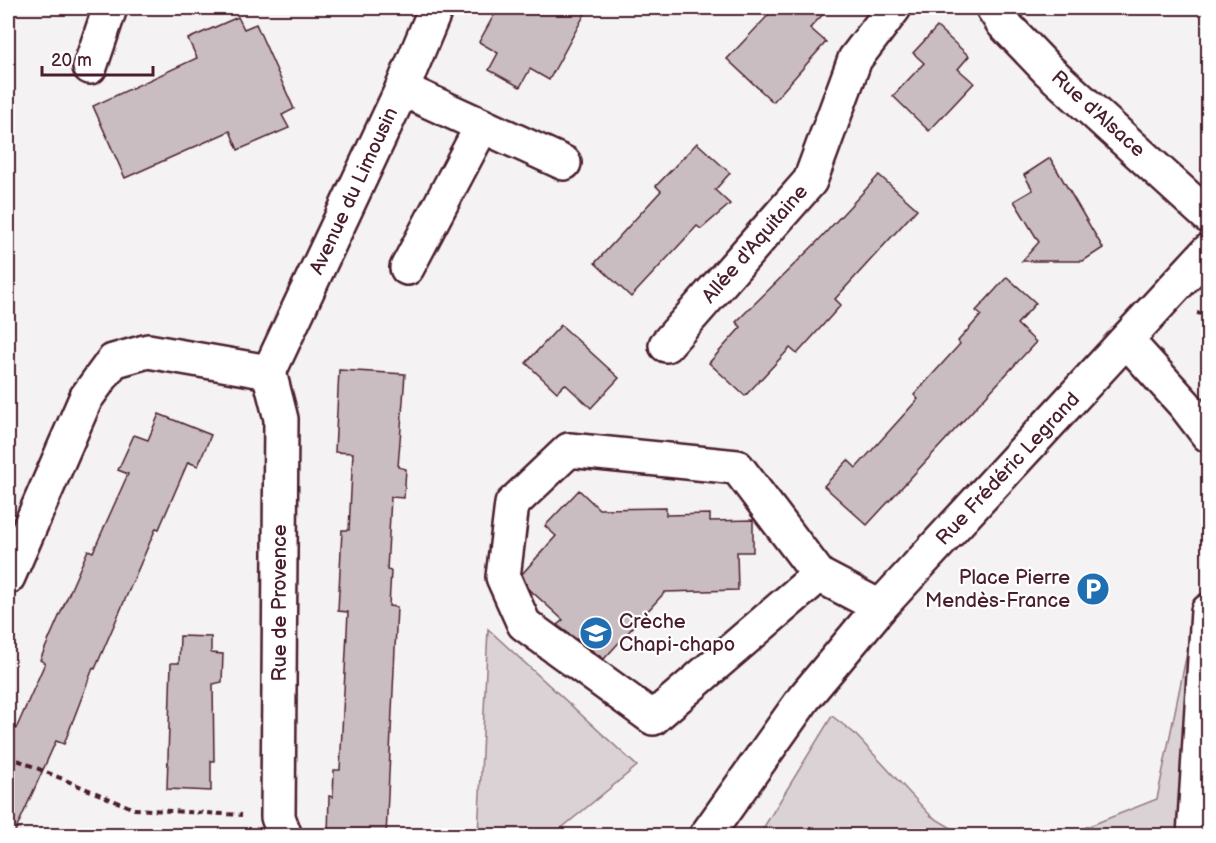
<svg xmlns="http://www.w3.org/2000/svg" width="1216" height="843" font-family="'Balsamiq Sans',sans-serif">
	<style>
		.green { fill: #dbd2d5; stroke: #927880; stroke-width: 1.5 }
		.building { fill: #cabdc1; stroke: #4a1f2b; stroke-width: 1.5 }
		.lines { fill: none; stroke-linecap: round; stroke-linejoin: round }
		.minor-casing { stroke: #4a1f2b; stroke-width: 38 }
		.major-casing { stroke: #4a1f2b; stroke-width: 38 }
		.path { stroke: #4a1f2b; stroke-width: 4; stroke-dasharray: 6 4.5; stroke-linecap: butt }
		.minor { stroke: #fff; stroke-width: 33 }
		.major { stroke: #fff; stroke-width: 33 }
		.labels { text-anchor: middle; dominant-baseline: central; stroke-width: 4.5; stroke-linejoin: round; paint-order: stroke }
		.street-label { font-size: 20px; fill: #4a1f2b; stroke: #fff }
		.poi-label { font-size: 20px; fill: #4a1f2b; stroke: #fff; text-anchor: end }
	</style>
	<rect width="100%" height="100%" fill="#f4f2f2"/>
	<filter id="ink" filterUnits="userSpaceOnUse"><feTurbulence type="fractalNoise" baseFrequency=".0167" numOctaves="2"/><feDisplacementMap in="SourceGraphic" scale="12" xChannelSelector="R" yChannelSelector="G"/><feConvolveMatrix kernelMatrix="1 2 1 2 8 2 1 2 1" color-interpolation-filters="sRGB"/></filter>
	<g filter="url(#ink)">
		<g class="green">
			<polygon points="1197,604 1182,818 1175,835 1064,836 1157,799"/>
			<polygon points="488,629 637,766 553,835 478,835"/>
			<polygon points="832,716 854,733 931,816 963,835 759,835"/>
		</g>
		<g class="building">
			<polygon points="498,8 588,8 549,80 530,69 520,87 489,70 498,53 479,42"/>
			<polygon points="775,8 829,8 810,28 826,42 773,102 727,59"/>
			<polygon points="238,17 244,29 256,24 294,109 282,115 289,128 238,150 230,131 125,178 93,106 197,58 188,39"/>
			<polygon points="937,27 969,56 958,69 974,83 929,131 893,96 924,63 913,53"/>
			<polygon points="697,143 730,173 715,190 730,204 701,229 697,226 631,297 595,263 661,191 656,186"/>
			<polygon points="1050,158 1103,248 1083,261 1022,261 1039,242 1014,201 1033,190 1024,175"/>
			<polygon points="879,175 917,209 835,299 841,305 797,354 790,348 745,396 709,363 741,327 736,322 816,243"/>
			<polygon points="1007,277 1036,303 1017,324 1036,342 867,525 824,486 848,460 856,468 918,399 914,395 960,344 958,341 981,315 976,311"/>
			<polygon points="561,325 619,378 591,408 565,384 557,392 526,363"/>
			<polygon points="339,370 405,374 398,467 406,469 404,498 391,497 387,570 391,571 389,606 397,607 386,836 328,836 329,796 333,797 334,770 340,770 348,612 338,611 342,530 349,530 353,453 335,452"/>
			<polygon points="159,414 211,435 198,466 188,462 159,529 156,528 95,669 93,668 64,744 56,741 13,836 8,836 8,725 16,729 45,663 40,660 88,550 93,552 128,474 118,470 134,435 148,440"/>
			<polygon points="579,490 599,509 666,508 666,515 710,514 710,521 753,520 753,552 737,552 738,590 665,592 604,659 557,625 563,620 528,588 522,574 556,536 545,526"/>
			<polygon points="180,636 211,637 211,653 223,654 222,682 213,684 214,761 211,761 211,791 167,789 171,663 179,663"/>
		</g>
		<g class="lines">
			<g class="minor-casing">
				<g id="minor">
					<polyline points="993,8 1003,23 1048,70 1208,216"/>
					<polyline points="90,67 110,8"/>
					<polyline points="402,89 564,163"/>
					<polyline points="407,268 482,126"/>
					<polyline points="1127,341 1185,405 1208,435"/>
					<polyline points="666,345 810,181 855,59 894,8"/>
					<polyline points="269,372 281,419 278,817 285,836"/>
					<polyline points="269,372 402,89 436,8"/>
					<polyline points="819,575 737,467 569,450 512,504 503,577 524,624 653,718 819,575 880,607"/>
					<polyline points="8,577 86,398 113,361 148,351 269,372"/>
					<polyline points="1194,836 1208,611"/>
				</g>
			</g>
			<g class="major-casing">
				<polyline id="major" points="706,836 804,698 880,607 1208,251"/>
			</g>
			<g class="path">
				<polyline points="1197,313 1208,315"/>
				<polyline points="8,756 134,809 242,815"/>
			</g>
			<use href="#minor" class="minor"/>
			<use href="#major" class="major"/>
		</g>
	</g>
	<defs>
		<g id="parking-disc" transform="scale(1.725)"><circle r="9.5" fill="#1f6fb2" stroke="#fff"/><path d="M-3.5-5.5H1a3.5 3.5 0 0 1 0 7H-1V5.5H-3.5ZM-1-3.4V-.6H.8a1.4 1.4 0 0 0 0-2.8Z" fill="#fff"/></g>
		<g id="school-disc" transform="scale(1.725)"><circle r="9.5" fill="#1f6fb2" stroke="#fff"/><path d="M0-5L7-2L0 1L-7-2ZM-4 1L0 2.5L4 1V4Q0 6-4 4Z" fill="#fff"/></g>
	</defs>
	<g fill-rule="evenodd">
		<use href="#parking-disc" x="1093" y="589"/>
		<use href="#school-disc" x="596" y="633"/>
	</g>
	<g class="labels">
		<g class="street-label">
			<text transform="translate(1098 114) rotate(42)">Rue d'Alsace</text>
			<text transform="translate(354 191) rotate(-65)">Avenue du Limousin</text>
			<text transform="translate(755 244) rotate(-49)">Allée d'Aquitaine</text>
			<text transform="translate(1008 469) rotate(-47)">Rue Frédéric Legrand</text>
			<text transform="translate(280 603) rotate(-90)">Rue de Provence</text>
		</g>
		<g class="poi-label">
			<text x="1070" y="578">Place Pierre<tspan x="1070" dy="23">Mendès-France</tspan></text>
			<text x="619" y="622" text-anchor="start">Crèche<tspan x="619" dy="23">Chapi-chapo</tspan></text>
		</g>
	</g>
	<rect width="1216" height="843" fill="none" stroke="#fff" stroke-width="30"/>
	<rect x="15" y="15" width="1186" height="813" fill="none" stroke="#4a1f2b" stroke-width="2" filter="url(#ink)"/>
	<path d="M42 66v9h111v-9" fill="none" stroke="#4a1f2b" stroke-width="3"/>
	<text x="51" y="66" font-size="18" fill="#4a1f2b" stroke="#ffffff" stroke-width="4.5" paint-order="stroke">20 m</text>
</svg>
